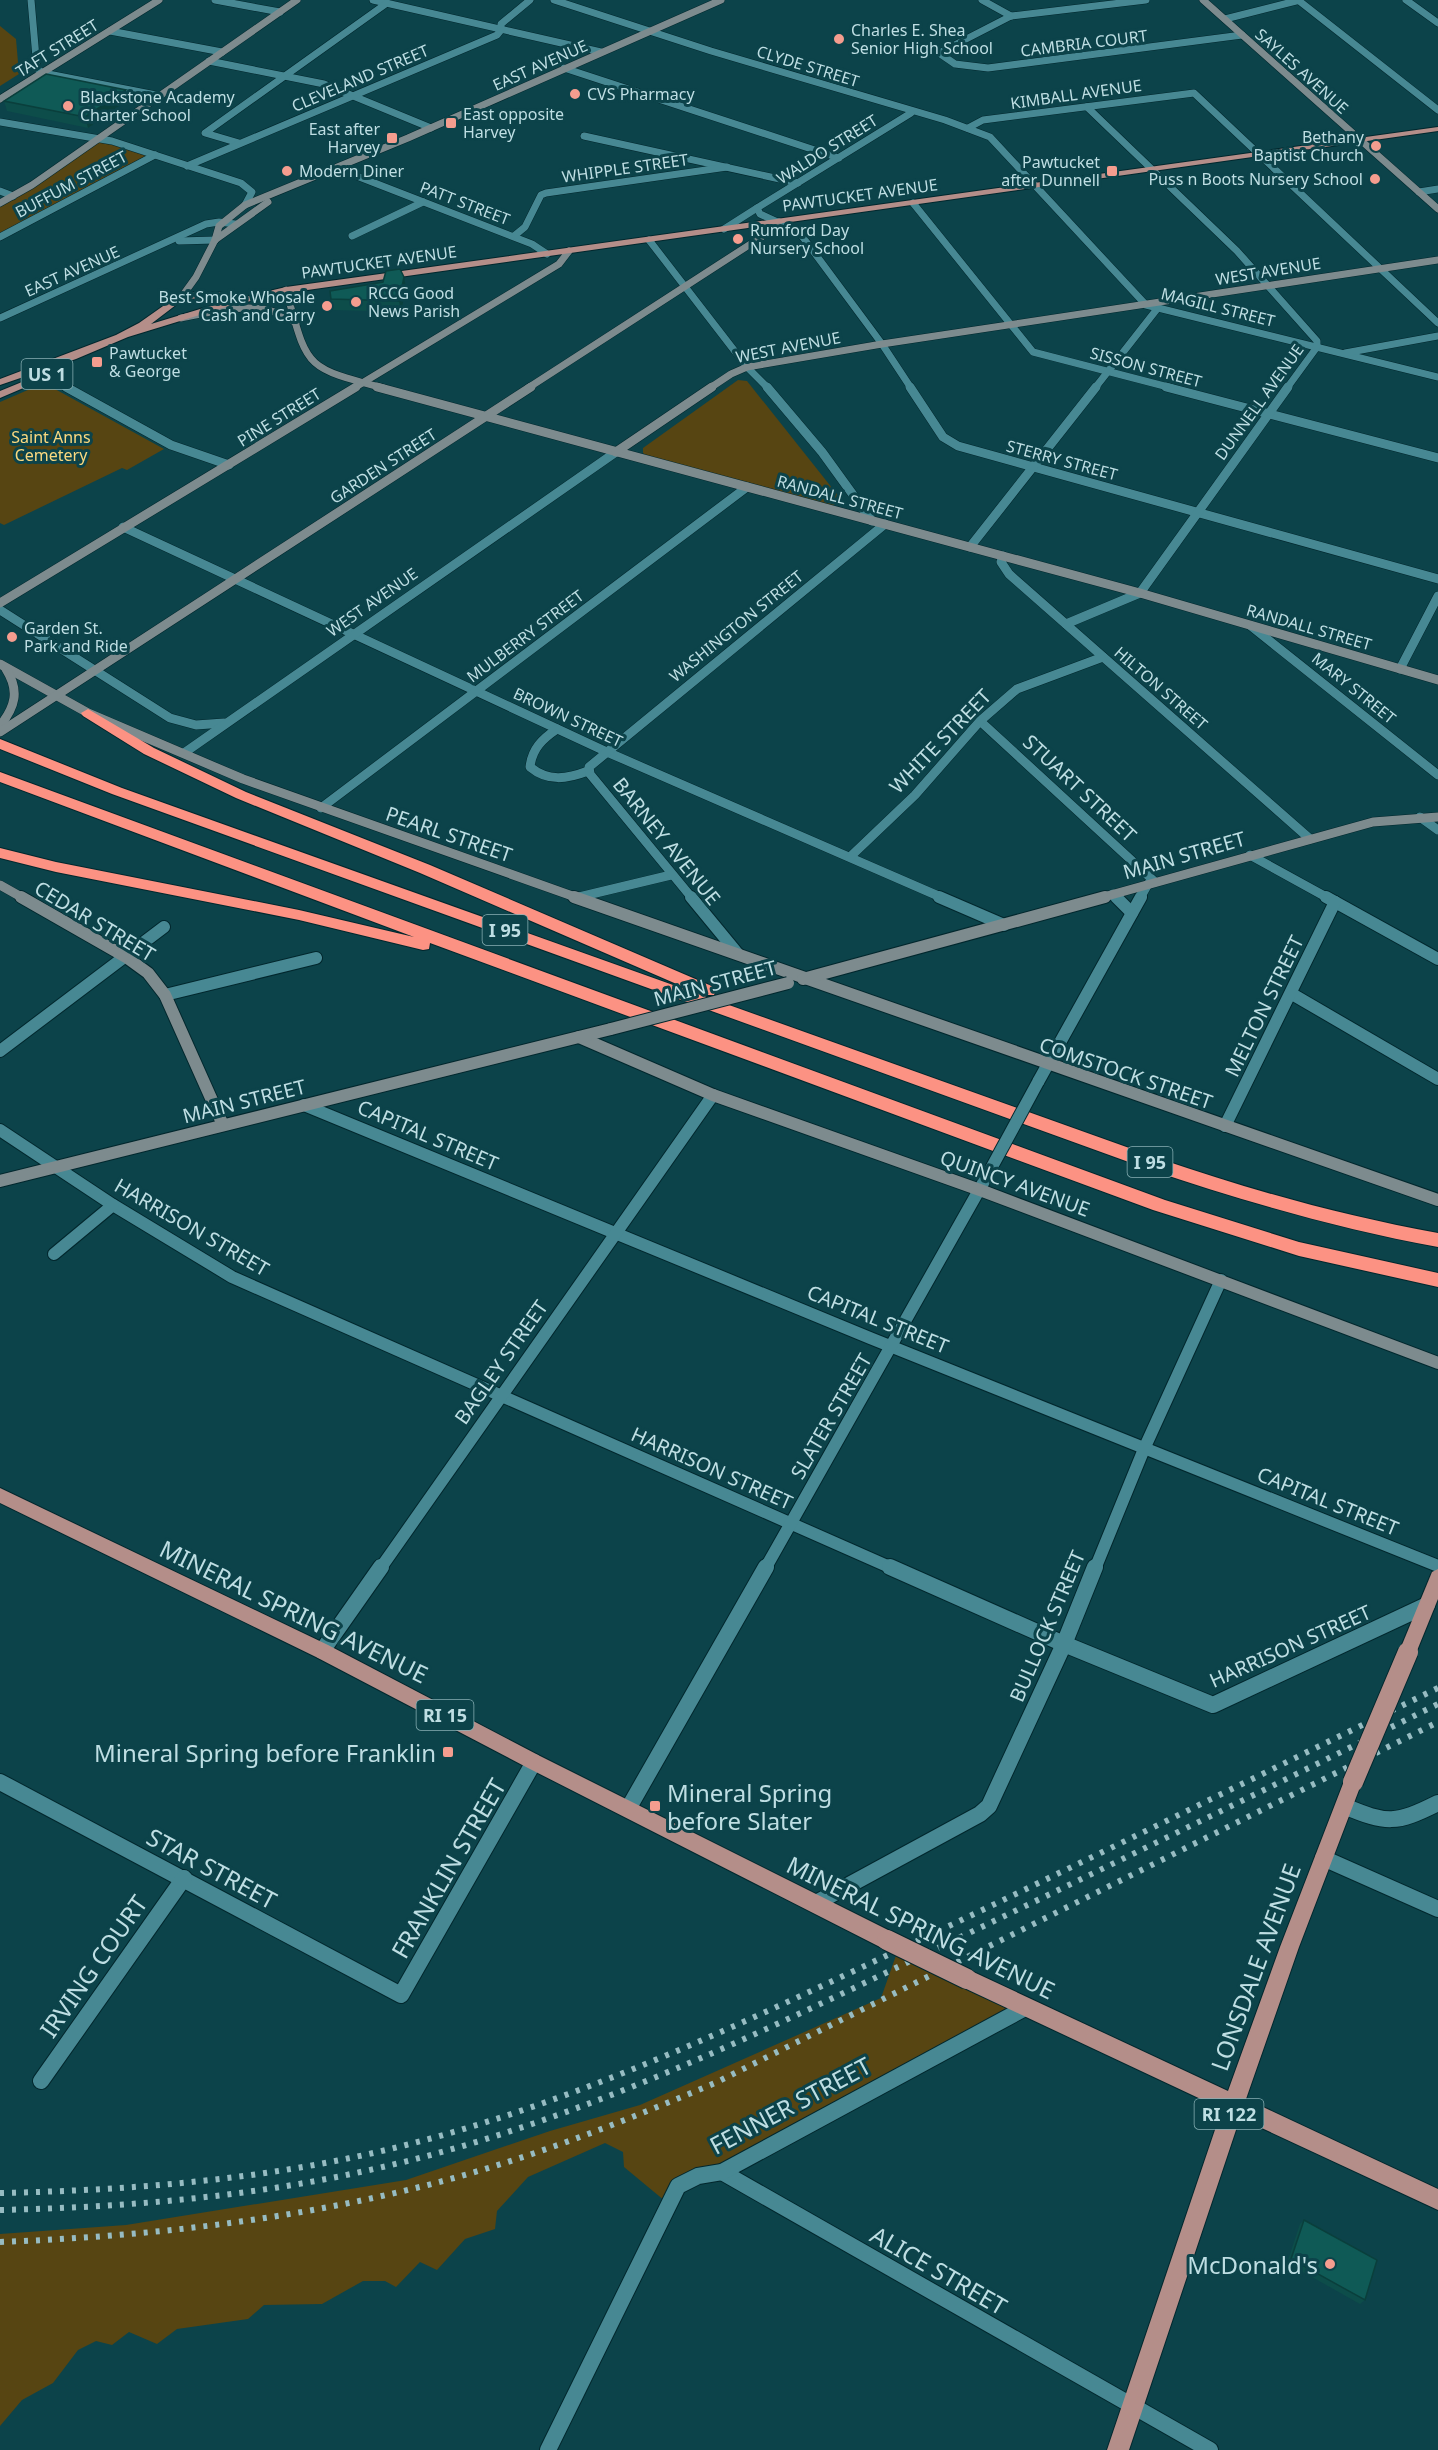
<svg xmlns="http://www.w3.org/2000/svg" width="1438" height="2450" font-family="'Noto Sans',sans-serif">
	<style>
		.green { fill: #574512 }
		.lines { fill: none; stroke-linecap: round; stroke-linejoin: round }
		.street-far3-casing { stroke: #02272d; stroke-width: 8 }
		.street-far2-casing { stroke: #02272d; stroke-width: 10 }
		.street-far1-casing { stroke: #02272d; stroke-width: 14 }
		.street-casing { stroke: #02272d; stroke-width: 18 }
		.secondary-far2-casing { stroke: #02272d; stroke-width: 8 }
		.secondary-far1-casing { stroke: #02272d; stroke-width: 10 }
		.secondary-casing { stroke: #02272d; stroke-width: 14 }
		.primary-casing { stroke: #02272d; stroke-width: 2 }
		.highway-casing { stroke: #02272d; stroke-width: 2 }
		.street-far3 { stroke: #478893; stroke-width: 7 }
		.street-far2 { stroke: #478893; stroke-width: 9 }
		.street-far1 { stroke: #478893; stroke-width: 12 }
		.street { stroke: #478893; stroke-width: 16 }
		.secondary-far2 { stroke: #7d8b8e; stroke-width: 7 }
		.secondary-far1 { stroke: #7d8b8e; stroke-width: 9 }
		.secondary { stroke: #7d8b8e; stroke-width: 12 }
		.primary { fill: #b48e89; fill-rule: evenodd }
		.highway { fill: #fc9283; fill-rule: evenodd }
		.rail { stroke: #97bcc2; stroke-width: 6; stroke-dasharray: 4 8; stroke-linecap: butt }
		.street-bridge-casing { stroke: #02272d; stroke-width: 14; stroke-linecap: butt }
		.secondary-bridge-casing { stroke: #02272d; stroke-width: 14; stroke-linecap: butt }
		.primary-bridge-casing { stroke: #02272d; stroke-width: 22; stroke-linecap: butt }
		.street-bridge { stroke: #478893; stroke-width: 12 }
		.secondary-bridge { stroke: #7d8b8e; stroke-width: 12 }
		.primary-bridge { stroke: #b48e89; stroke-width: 20 }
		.wall { fill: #0d4d4a }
		.shaded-wall { fill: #0a3f3c }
		.building { fill: #0f5a56; stroke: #0a3f3c; stroke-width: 1.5 }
		.poi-dot { fill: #f59d8f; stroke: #0c434a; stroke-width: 2 }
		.labels { text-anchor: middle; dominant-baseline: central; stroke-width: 6; stroke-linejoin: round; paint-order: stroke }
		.far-poi-label { font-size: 16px; fill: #bedee3; stroke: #0c434a; text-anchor: start }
		.far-street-label { font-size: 16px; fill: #bedee3; stroke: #0c434a }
		.far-park-label { font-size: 16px; fill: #fbd97f; stroke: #0c434a }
		.shield { fill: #0c434a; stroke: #89b0b5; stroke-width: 1.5 }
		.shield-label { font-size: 18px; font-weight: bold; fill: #bedee3 }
		.street-label { font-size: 20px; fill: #bedee3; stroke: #0c434a }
		.near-street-label { font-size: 24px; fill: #bedee3; stroke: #0c434a }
		.near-poi-label { font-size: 24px; fill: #bedee3; stroke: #0c434a; text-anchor: end }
	</style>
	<rect width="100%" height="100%" fill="#0c434a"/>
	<g class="green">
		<polygon points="0,26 16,39 19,74 0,86"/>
		<polygon points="100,137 154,154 0,235 0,202 12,196"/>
		<polygon points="738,380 747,381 840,498 839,503 832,506 648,457 643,453 643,448"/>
		<polygon points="44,383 164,449 127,470 122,468 4,525 0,523 0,402"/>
		<polygon points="900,1944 1024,2004 665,2201 624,2167 623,2152 605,2143 528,2177 497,2211 495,2229 465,2239 437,2270 420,2262 396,2287 385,2281 363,2281 322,2304 264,2305 248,2319 177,2329 157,2344 129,2332 112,2345 96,2341 78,2350 53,2383 22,2400 0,2426 0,2234 126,2225 406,2180 550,2131 640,2105 881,1998"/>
	</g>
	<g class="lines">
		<g class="street-far3-casing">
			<g id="street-far3">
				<polyline points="31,0 37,69 43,73 161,96"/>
				<polyline points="215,0 280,12"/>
				<polyline points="373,0 601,52"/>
				<polyline points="554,0 711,51 945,120 990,137 1146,305 1438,377"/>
				<polyline points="982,0 1011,16"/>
				<polyline points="1146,0 1011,16 939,53 955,64 988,68 1242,35"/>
				<polyline points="1298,0 1438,110"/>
				<polyline points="1406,0 1438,23"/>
				<polyline points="1225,19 1300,0"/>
				<polyline points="110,31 222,52"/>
				<polyline points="209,61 324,84 431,128"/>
				<polyline points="564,68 839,158"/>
				<polyline points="1087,107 1237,251 1317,341 1317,347 1287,388"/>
				<polyline points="911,113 757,208 760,214 799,232 882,344 911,388"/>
				<polyline points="0,122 112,141 241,183 252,192 245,205"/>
				<polyline points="968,128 983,120 1194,93 1438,323"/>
				<polyline points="584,136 798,183"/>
				<polyline points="239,143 205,133 387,3"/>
				<polyline points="187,166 497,35 501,30 501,24 530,0"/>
				<polyline points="336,168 532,244 547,254"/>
				<polyline points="0,191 13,196"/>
				<polyline points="1419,192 1438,189"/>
				<polyline points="913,203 1033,352 1172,388"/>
				<polyline points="724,229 757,208"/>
				<polyline points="352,236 423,202"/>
				<polyline points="514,236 525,227 541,195 546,193 727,167"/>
				<polyline points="0,237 155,155"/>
				<polyline points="649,240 747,367 768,388"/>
				<polyline points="179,241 215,240"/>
				<polyline points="0,318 206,224 219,222 235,224"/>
				<polyline points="1345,353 1438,336"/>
				<polyline points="45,375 69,388"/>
				<polyline points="1095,388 1157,309"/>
			</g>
		</g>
		<g class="street-far2-casing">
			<g id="street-far2">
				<polyline points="66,387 171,445 229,465"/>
				<polyline points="767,387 822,452 872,521"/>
				<polyline points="910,387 943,437 958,446 1438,579"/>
				<polyline points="1166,387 1438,458"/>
				<polyline points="123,527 607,752 943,898"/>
				<polyline points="970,547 1096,387"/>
				<polyline points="1003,556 1001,562 1009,574 1310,839"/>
				<polyline points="0,610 170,718 196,725 224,723"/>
				<polyline points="1066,624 1140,593 1288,387"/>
				<polyline points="1251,626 1438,775"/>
				<polyline points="1400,669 1438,596"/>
				<polyline points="980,721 1155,882"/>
				<path d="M557 729C542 739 532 749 530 767 548 782 567 779 588 771"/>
				<polyline points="184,753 616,452"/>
				<polyline points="321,808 747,487"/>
				<polyline points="1420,817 1438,830"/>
				<polyline points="1250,855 1328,898"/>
				<polyline points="850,857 915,795 980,721 1017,689 1103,657"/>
				<polyline points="1113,894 1117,898"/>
				<polyline points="579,897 671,875"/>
				<polyline points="692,898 590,774 589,767 885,524"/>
				<polyline points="1140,898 1148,884"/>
			</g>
		</g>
		<g class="street-far1-casing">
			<g id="street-far1">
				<polyline points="691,897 738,954"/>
				<polyline points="939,897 1004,925"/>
				<polyline points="1116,897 1132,913"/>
				<polyline points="1326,897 1438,959"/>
				<polyline points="1292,994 1438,1079"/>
				<polyline points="165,995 316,958"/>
				<polyline points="0,1051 164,927"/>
				<polyline points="1038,1082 1141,897"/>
				<polyline points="304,1105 870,1338 1438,1566"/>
				<polyline points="1225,1126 1335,902"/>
				<polyline points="0,1130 113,1205 232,1277 894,1569"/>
				<polyline points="54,1254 113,1205"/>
				<polyline points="380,1569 713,1095"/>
				<polyline points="765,1569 987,1176"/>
				<polyline points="1095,1569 1144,1449 1221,1280"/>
			</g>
		</g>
		<g class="street-casing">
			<g id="street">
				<polyline points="890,1567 1064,1644 1213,1705 1427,1605"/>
				<polyline points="322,1651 381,1567"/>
				<polyline points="0,1782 401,1995 534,1762"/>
				<path d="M1344 1806C1387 1824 1396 1824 1438 1803"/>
				<polyline points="628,1809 766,1567"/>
				<polyline points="1323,1858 1438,1909"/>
				<polyline points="816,1903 980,1814 989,1806 1064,1644 1095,1567"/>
				<polyline points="41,2081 184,1878"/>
				<polyline points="722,2172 1210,2450"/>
				<polyline points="548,2450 678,2186 698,2176 722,2172 1025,2008"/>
			</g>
		</g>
		<g class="secondary-far2-casing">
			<g id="secondary-far2">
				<polyline points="1203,0 1438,209"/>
				<polyline points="0,99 159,0"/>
				<polyline points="0,203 32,185 297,0"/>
				<polyline points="215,240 268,202"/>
				<path d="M286 290C308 368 303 367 383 388"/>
				<polyline points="183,295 196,277 215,240 219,226 245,205 408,138 721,0"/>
				<path d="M181 318C220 311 261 297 296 323"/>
				<polyline points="354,388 559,264 569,251"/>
				<polyline points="528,388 766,234 779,222"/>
				<polyline points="710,388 731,374 747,367 882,344 1438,260"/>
			</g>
		</g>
		<g class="secondary-far1-casing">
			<g id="secondary-far1">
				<polyline points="377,387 1140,593 1438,680"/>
				<polyline points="616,452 712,387"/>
				<polyline points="0,603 356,387"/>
				<polyline points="0,664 88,713 243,779 578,898"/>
				<path d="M0 726C15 707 20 691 6 669"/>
				<polyline points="0,732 531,387"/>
				<polyline points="0,885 23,898"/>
				<polyline points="1100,898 1373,822 1438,817"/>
			</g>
		</g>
		<g class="secondary-casing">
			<g id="secondary">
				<polyline points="21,897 126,957 148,973 165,995 223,1125"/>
				<polyline points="574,897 1438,1200"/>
				<polyline points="803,979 1105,897"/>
				<polyline points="579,1037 713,1095 980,1190 1438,1363"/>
				<polyline points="0,1181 611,1029"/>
			</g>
		</g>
		<g class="primary-casing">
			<g id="primary">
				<path d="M1438 127V131L286 293 229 306 128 337 76 359 0 385V379L116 335 139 323 183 292C194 293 232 291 238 295 225 303 200 299 185 298L151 324 223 302 286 287Z"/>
				<polygon points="39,375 44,378 42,380 0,398 0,391"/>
				<polygon points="0,1488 328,1645 540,1756 894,1933 897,1940 894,1947 887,1950 880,1947 528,1768 316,1657 0,1503"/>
				<polygon points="1438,1569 1438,1599 1414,1658 1408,1660 1402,1658 1399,1652 1432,1572"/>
				<polygon points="1353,1773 1360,1776 1362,1782 1299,1947 1246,2099 1438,2189 1438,2210 1240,2118 1129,2450 1107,2450 1222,2109 960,1986 957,1979 960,1972 967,1969 1228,2091 1280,1947 1346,1776"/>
			</g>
		</g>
		<g class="highway-casing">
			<g id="highway">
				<polygon points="88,709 154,748 246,792 430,865 714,987 716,991 714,995 702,995 420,873 236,798 144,754 83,716 81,713"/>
				<path d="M0 739 122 788 1160 1159C1251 1190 1343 1216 1438 1233V1247C1339 1229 1243 1201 1148 1169L112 794 0 749Z"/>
				<polygon points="0,772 1165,1200 1299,1242 1438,1273 1438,1287 1299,1256 1153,1210 430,943 429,949 423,950 299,920 56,872 0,858 0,848 56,862 299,910 414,937 0,782"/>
			</g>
		</g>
		<use href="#street-far3" class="street-far3"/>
		<use href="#street-far2" class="street-far2"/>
		<use href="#street-far1" class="street-far1"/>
		<use href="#street" class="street"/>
		<use href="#secondary-far2" class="secondary-far2"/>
		<use href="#secondary-far1" class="secondary-far1"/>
		<use href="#secondary" class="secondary"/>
		<use href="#primary" class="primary"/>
		<use href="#highway" class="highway"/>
		<g class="rail">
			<path d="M0 2193C137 2190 274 2179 406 2145 582 2100 746 2022 909 1945 1086 1861 1262 1774 1438 1688"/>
			<path d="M0 2210C132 2207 263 2196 391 2165 577 2121 752 2037 923 1955 1095 1873 1267 1789 1438 1704"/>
			<path d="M0 2242C154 2236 305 2219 454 2178 544 2153 630 2119 715 2083L1438 1722"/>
		</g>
		<g class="street-bridge-casing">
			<polyline id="street-bridge" points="987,1176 1038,1082"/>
		</g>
		<g class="secondary-bridge-casing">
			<polyline id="secondary-bridge" points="611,1029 788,983"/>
		</g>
		<g class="primary-bridge-casing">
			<g id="primary-bridge">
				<polyline points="1353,1782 1408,1652"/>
				<polyline points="887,1940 967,1979"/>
			</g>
		</g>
		<use href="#street-bridge" class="street-bridge"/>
		<use href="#secondary-bridge" class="secondary-bridge"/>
		<use href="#primary-bridge" class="primary-bridge"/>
	</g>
	<g class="wall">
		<polygon points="126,90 128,100 88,128 7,111 4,101"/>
		<polygon points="404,277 406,288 401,312 333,310 331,299 383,282"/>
		<polygon points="1304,2220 1365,2300 1360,2304 1287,2263 1300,2224"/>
	</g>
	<g class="shaded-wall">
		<polygon points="126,90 128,100 88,128 85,117"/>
		<polygon points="404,277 406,288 401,312 399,301"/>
	</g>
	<g class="building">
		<polygon points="46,74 126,90 85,117 4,101"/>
		<polygon points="400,269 404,277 399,301 331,299 330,291 383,282 386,271"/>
		<polygon points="1304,2220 1377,2260 1365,2300 1291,2259"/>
	</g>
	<g class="poi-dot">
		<circle cx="839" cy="39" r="6"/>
		<circle cx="575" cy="94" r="6"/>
		<circle cx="68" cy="106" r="6"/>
		<rect x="445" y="117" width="12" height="12" rx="3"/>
		<rect x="386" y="132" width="12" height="12" rx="3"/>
		<circle cx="1376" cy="146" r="6"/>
		<circle cx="287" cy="171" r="6"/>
		<rect x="1106" y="165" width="12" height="12" rx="3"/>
		<circle cx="1375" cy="179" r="6"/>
		<circle cx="738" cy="239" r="6"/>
		<circle cx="356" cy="302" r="6"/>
		<circle cx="327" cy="306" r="6"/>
		<rect x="91" y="356" width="12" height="12" rx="3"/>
		<circle cx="12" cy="637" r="6"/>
		<rect x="442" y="1746" width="12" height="12" rx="3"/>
		<rect x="649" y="1800" width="12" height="12" rx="3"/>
		<circle cx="1330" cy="2264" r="6"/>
	</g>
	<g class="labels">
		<g class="far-poi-label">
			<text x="851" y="30">Charles E. Shea<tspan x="851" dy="18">Senior High School</tspan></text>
			<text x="587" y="94">CVS Pharmacy</text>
			<text x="80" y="97">Blackstone Academy<tspan x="80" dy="18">Charter School</tspan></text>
			<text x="463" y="114">East opposite<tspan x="463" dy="18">Harvey</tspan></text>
			<text x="380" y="129" text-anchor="end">East after<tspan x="380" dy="18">Harvey</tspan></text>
			<text x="1364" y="137" text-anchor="end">Bethany<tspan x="1364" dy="18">Baptist Church</tspan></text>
			<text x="1100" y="162" text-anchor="end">Pawtucket<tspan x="1100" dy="18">after Dunnell</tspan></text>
			<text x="299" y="171">Modern Diner</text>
			<text x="1363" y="179" text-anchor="end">Puss n Boots Nursery School</text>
			<text x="750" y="230">Rumford Day<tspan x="750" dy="18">Nursery School</tspan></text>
			<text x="368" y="293">RCCG Good<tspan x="368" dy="18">News Parish</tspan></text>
			<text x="315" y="297" text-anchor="end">Best Smoke Whosale<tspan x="315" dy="18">Cash and Carry</tspan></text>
			<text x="109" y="353">Pawtucket<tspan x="109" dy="18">&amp; George</tspan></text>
			<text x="24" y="628">Garden St.<tspan x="24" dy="18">Park and Ride</tspan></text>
		</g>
		<g class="far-street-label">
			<text transform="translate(1084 43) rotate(-7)">CAMBRIA COURT</text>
			<text transform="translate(57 48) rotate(-32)">TAFT STREET</text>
			<text transform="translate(540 65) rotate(-24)">EAST AVENUE</text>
			<text transform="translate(808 66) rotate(17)">CLYDE STREET</text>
			<text transform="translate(1302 71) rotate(42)">SAYLES AVENUE</text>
			<text transform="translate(360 78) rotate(-23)">CLEVELAND STREET</text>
			<text transform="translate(1076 94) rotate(-8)">KIMBALL AVENUE</text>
			<text transform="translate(827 149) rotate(-32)">WALDO STREET</text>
			<text transform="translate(625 168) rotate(-8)">WHIPPLE STREET</text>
			<text transform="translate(71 184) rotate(-28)">BUFFUM STREET</text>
			<text transform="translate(860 195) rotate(-8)">PAWTUCKET AVENUE</text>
			<text transform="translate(465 203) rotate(21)">PATT STREET</text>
			<text transform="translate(379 262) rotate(-8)">PAWTUCKET AVENUE</text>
			<text transform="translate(72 271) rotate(-24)">EAST AVENUE</text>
			<text transform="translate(1268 271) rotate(-9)">WEST AVENUE</text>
			<text transform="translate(1218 307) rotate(14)">MAGILL STREET</text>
			<text transform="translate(788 347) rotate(-11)">WEST AVENUE</text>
			<text transform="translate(1146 367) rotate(15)">SISSON STREET</text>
			<text transform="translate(1259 402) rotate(-54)">DUNNELL AVENUE</text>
			<text transform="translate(279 417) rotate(-32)">PINE STREET</text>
			<text transform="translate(1062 460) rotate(15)">STERRY STREET</text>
			<text transform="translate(383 466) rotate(-33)">GARDEN STREET</text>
			<text transform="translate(840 497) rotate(15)">RANDALL STREET</text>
			<text transform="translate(372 602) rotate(-35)">WEST AVENUE</text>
			<text transform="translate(736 626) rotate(-39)">WASHINGTON STREET</text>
			<text transform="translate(1309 627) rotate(16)">RANDALL STREET</text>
			<text transform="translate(525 636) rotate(-37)">MULBERRY STREET</text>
			<text transform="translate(1161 688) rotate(41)">HILTON STREET</text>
			<text transform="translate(1354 688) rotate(39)">MARY STREET</text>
			<text transform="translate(568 717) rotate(25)">BROWN STREET</text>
		</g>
		<g class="far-park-label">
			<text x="51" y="437">Saint Anns<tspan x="51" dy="18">Cemetery</tspan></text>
		</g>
		<g class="shield">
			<rect x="21.5" y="359" width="51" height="30" rx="4.5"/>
			<rect x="482.5" y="915" width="45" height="30" rx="4.5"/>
			<rect x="1127.5" y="1147" width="45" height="30" rx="4.5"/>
			<rect x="416.5" y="1700" width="57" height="30" rx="4.5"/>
			<rect x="1194.5" y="2099" width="69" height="30" rx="4.5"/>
		</g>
		<g class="shield-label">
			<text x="47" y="374">US 1</text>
			<text x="505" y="930">I 95</text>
			<text x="1150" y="1162">I 95</text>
			<text x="445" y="1715">RI 15</text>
			<text x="1229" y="2114">RI 122</text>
		</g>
		<g class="street-label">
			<text transform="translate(940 741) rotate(-46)">WHITE STREET</text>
			<text transform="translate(1080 788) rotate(43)">STUART STREET</text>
			<text transform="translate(449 834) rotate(19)">PEARL STREET</text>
			<text transform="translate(667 841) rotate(51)">BARNEY AVENUE</text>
			<text transform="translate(1184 855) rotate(-16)">MAIN STREET</text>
			<text transform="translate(95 921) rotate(31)">CEDAR STREET</text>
			<text transform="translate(715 983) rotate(-15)">MAIN STREET</text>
			<text transform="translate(1264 1006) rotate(-64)">MELTON STREET</text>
			<text transform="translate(1126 1073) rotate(19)">COMSTOCK STREET</text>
			<text transform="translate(244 1101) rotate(-14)">MAIN STREET</text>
			<text transform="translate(428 1135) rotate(23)">CAPITAL STREET</text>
			<text transform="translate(1015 1183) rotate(20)">QUINCY AVENUE</text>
			<text transform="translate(192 1227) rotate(30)">HARRISON STREET</text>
			<text transform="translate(878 1319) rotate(22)">CAPITAL STREET</text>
			<text transform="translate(501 1362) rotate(-55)">BAGLEY STREET</text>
			<text transform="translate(831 1416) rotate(-60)">SLATER STREET</text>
			<text transform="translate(712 1468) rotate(24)">HARRISON STREET</text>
			<text transform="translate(1328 1501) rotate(22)">CAPITAL STREET</text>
			<text transform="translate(1047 1626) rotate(-67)">BULLOCK STREET</text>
			<text transform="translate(1290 1646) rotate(-24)">HARRISON STREET</text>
		</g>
		<g class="near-street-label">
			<text transform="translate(294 1611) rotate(26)">MINERAL SPRING AVENUE</text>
			<text transform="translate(212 1868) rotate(28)">STAR STREET</text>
			<text transform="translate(448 1868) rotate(-60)">FRANKLIN STREET</text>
			<text transform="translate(921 1927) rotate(26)">MINERAL SPRING AVENUE</text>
			<text transform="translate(93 1966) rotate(-55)">IRVING COURT</text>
			<text transform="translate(1255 1967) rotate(-70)">LONSDALE AVENUE</text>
			<text transform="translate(790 2105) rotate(-28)">FENNER STREET</text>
			<text transform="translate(939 2270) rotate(30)">ALICE STREET</text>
		</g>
		<g class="near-poi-label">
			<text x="436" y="1752">Mineral Spring before Franklin</text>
			<text x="667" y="1792" text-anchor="start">Mineral Spring<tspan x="667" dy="28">before Slater</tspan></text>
			<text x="1318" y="2264">McDonald's</text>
		</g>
	</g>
</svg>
